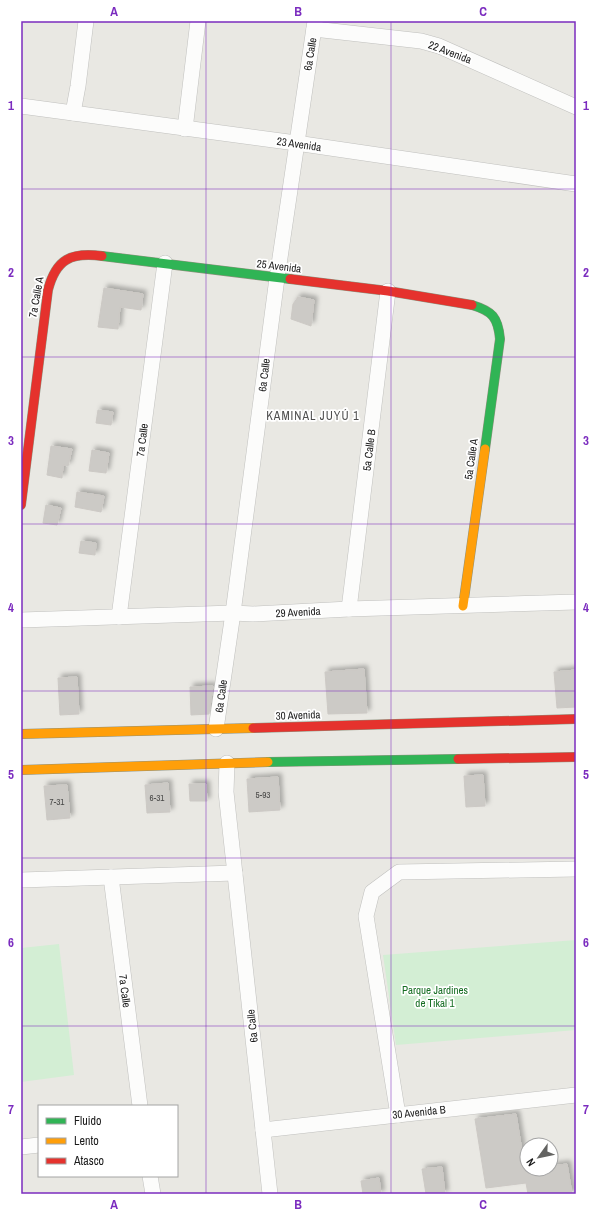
<svg xmlns="http://www.w3.org/2000/svg" width="597" height="1215" font-family="'Archivo Narrow',sans-serif">
	<style>
		.park { fill: #d3eed4 }
		.building { fill: #cccac6; stroke: #ccc9c5; filter: url(#shadow) }
		.lines { fill: none; stroke-linecap: round; stroke-linejoin: round }
		.street-casing { stroke: #c0c0be; stroke-width: 16 }
		.fast-casing { stroke: #8e917d; stroke-width: 10 }
		.slow-casing { stroke: #8e917d; stroke-width: 10 }
		.jam-casing { stroke: #8e917d; stroke-width: 10 }
		.street { stroke: #fcfcfb; stroke-width: 15 }
		.fast { stroke: #30b455; stroke-width: 9 }
		.slow { stroke: #ff9f0a; stroke-width: 9 }
		.jam { stroke: #e5322d; stroke-width: 9 }
		.grid { fill: none; stroke: #7b2cbf; stroke-width: 1; stroke-opacity: 0.55 }
		.labels { text-anchor: middle; dominant-baseline: central; stroke-width: 3.5; stroke-linejoin: round; paint-order: stroke }
		.number-label { font-size: 9px; fill: #474746 }
		.street-label { font-size: 11px; fill: #1b1b1b; stroke: #fff }
		.park-label { font-size: 11px; fill: #156d22; stroke: #fff }
		.neighbourhood-label { font-size: 12px; letter-spacing: 1px; fill: #4e4e4e; stroke: #fff }
		.neatline { fill: none; stroke: #7b2cbf; stroke-width: 1.5 }
		.grid-label { font-size: 13px; text-anchor: middle; font-weight: bold; fill: #7b2cbf }
	</style>
	<defs>
		<filter id="shadow"><feDropShadow dx="3.5" dy="-3.5" stdDeviation="2" flood-color="#0004"/></filter>
	</defs>
	<rect width="100%" height="100%" fill="#e9e8e3"/>
	<g class="park">
		<polygon points="576,940 576,1030 396,1045 383,955"/>
		<polygon points="59,944 74,1075 21,1082 21,948"/>
	</g>
	<g class="building">
		<polygon points="104,288 143,294 141,310 120,307 118,329 98,327"/>
		<polygon points="298,297 314,300 311,326 291,319 293,304"/>
		<polygon points="98,410 113,412 111,425 96,423"/>
		<polygon points="51,446 72,449 68,466 63,465 62,478 47,475"/>
		<polygon points="92,450 109,453 106,473 89,471"/>
		<polygon points="77,492 104,496 101,512 75,507"/>
		<polygon points="46,505 61,508 57,525 43,523"/>
		<polygon points="81,541 96,543 95,555 79,553"/>
		<polygon points="364,669 367,713 328,714 325,672"/>
		<polygon points="576,670 576,707 557,708 554,672"/>
		<polygon points="77,677 79,714 60,715 58,678"/>
		<polygon points="213,686 209,714 191,715 190,687"/>
		<polygon points="483,775 485,806 466,807 464,776"/>
		<polygon points="278,777 280,810 249,812 247,779"/>
		<polygon points="168,783 170,812 147,813 145,785"/>
		<polygon points="189,784 206,784 207,801 190,801"/>
		<polygon points="67,785 70,818 47,820 44,786"/>
		<polygon points="516,1114 523,1157 527,1156 527,1169 551,1169 551,1166 567,1164 572,1194 528,1194 526,1183 486,1188 475,1119"/>
		<polygon points="442,1167 445,1194 426,1194 422,1169"/>
		<polygon points="379,1178 381,1194 363,1194 361,1181"/>
	</g>
	<g class="lines">
		<g class="street-casing">
			<g id="street">
				<polyline points="314,29 421,41 439,46 576,107"/>
				<polyline points="21,106 296,143 576,184"/>
				<polyline points="73,113 78,86 86,21"/>
				<polyline points="185,129 198,21"/>
				<polyline points="349,609 388,291"/>
				<polyline points="119,617 165,263"/>
				<polyline points="21,620 233,613 253,614 349,609 576,602"/>
				<polyline points="216,729 233,613 277,278 315,21"/>
				<polyline points="227,763 226,792 270,1194"/>
				<polyline points="111,877 140,1106"/>
				<polyline points="21,880 235,873"/>
				<polyline points="398,1115 366,916 372,892 399,872 576,869"/>
				<polyline points="263,1130 576,1095"/>
				<polyline points="21,1147 39,1145"/>
				<polyline points="150,1176 153,1194"/>
			</g>
		</g>
		<g class="fast-casing">
			<g id="fast">
				<polyline points="102,256 290,279"/>
				<path d="M472 305C492 311 498 317 500 339L485 449"/>
				<polyline points="268,762 458,759"/>
			</g>
		</g>
		<g class="slow-casing">
			<g id="slow">
				<polyline points="463,606 485,449"/>
				<polyline points="21,734 253,728"/>
				<polyline points="21,770 268,762"/>
			</g>
		</g>
		<g class="jam-casing">
			<g id="jam">
				<polyline points="290,279 388,291 472,305"/>
				<path d="M21 505 48 290C56 259 71 252 102 256"/>
				<polyline points="253,728 576,719"/>
				<polyline points="458,759 576,757"/>
			</g>
		</g>
		<use href="#street" class="street"/>
		<use href="#fast" class="fast"/>
		<use href="#slow" class="slow"/>
		<use href="#jam" class="jam"/>
	</g>
	<path class="grid" d="M206 21V1194M391 21V1194M21 189H576M21 357H576M21 524H576M21 691H576M21 858H576M21 1026H576"/>
	<g class="labels">
		<g class="number-label">
			<text x="263" y="795">5-93</text>
			<text x="157" y="798">6-31</text>
			<text x="57" y="802">7-31</text>
		</g>
		<g class="street-label">
			<text transform="translate(450 52) rotate(21)">22 Avenida</text>
			<text transform="translate(310 54) rotate(-81)">6a Calle</text>
			<text transform="translate(299 144) rotate(8)">23 Avenida</text>
			<text transform="translate(279 266) rotate(7)">25 Avenida</text>
			<text transform="translate(36 297) rotate(-80)">7a Calle A</text>
			<text transform="translate(264 375) rotate(-83)">6a Calle</text>
			<text transform="translate(142 440) rotate(-83)">7a Calle</text>
			<text transform="translate(369 450) rotate(-83)">5a Calle B</text>
			<text transform="translate(471 459) rotate(-82)">5a Calle A</text>
			<text transform="translate(298 612) rotate(-3)">29 Avenida</text>
			<text transform="translate(221 696) rotate(-82)">6a Calle</text>
			<text transform="translate(298 715) rotate(-2)">30 Avenida</text>
			<text transform="translate(125 991) rotate(83)">7a Calle</text>
			<text transform="translate(252 1026) rotate(-96)">6a Calle</text>
			<text transform="translate(419 1112) rotate(-6)">30 Avenida B</text>
		</g>
		<g class="park-label">
			<text x="435" y="990">Parque Jardines<tspan x="435" dy="13">de Tikal 1</tspan></text>
		</g>
		<g class="neighbourhood-label">
			<text x="313" y="416">KAMINAL JUYÚ 1</text>
		</g>
	</g>
	<rect width="597" height="1215" fill="none" stroke="#ffffff" stroke-width="44"/>
	<rect x="38" y="1105" width="140" height="72" fill="#ffffff" stroke="#a4a4a4"/>
	<rect x="46" y="1118" width="20" height="6" fill="#30b455" stroke="#a4a4a4"/>
	<text x="74" y="1125" font-size="12" fill="#1b1b1b">Fluido</text>
	<rect x="46" y="1138" width="20" height="6" fill="#ff9f0a" stroke="#a4a4a4"/>
	<text x="74" y="1145" font-size="12" fill="#1b1b1b">Lento</text>
	<rect x="46" y="1158" width="20" height="6" fill="#e5322d" stroke="#a4a4a4"/>
	<text x="74" y="1165" font-size="12" fill="#1b1b1b">Atasco</text>
	<g transform="translate(539 1157) rotate(237)"><circle r="19" fill="#ffffff" stroke="#a4a4a4"/>
	<path d="M0-3L7 15L0 10L-7 15Z" fill="#636361"/>
	<text y="-6" font-size="11" font-weight="bold" text-anchor="middle" fill="#1b1b1b">N</text>
	</g>
	<rect x="22" y="22" width="553" height="1171" class="neatline"/>
	<g class="grid-label">
		<text x="114" y="16">A</text>
		<text x="298" y="16">B</text>
		<text x="483" y="16">C</text>
		<text x="11" y="110">1</text>
		<text x="586" y="110">1</text>
		<text x="11" y="277">2</text>
		<text x="586" y="277">2</text>
		<text x="11" y="445">3</text>
		<text x="586" y="445">3</text>
		<text x="11" y="612">4</text>
		<text x="586" y="612">4</text>
		<text x="11" y="779">5</text>
		<text x="586" y="779">5</text>
		<text x="11" y="947">6</text>
		<text x="586" y="947">6</text>
		<text x="11" y="1114">7</text>
		<text x="586" y="1114">7</text>
		<text x="114" y="1209">A</text>
		<text x="298" y="1209">B</text>
		<text x="483" y="1209">C</text>
	</g>
</svg>
